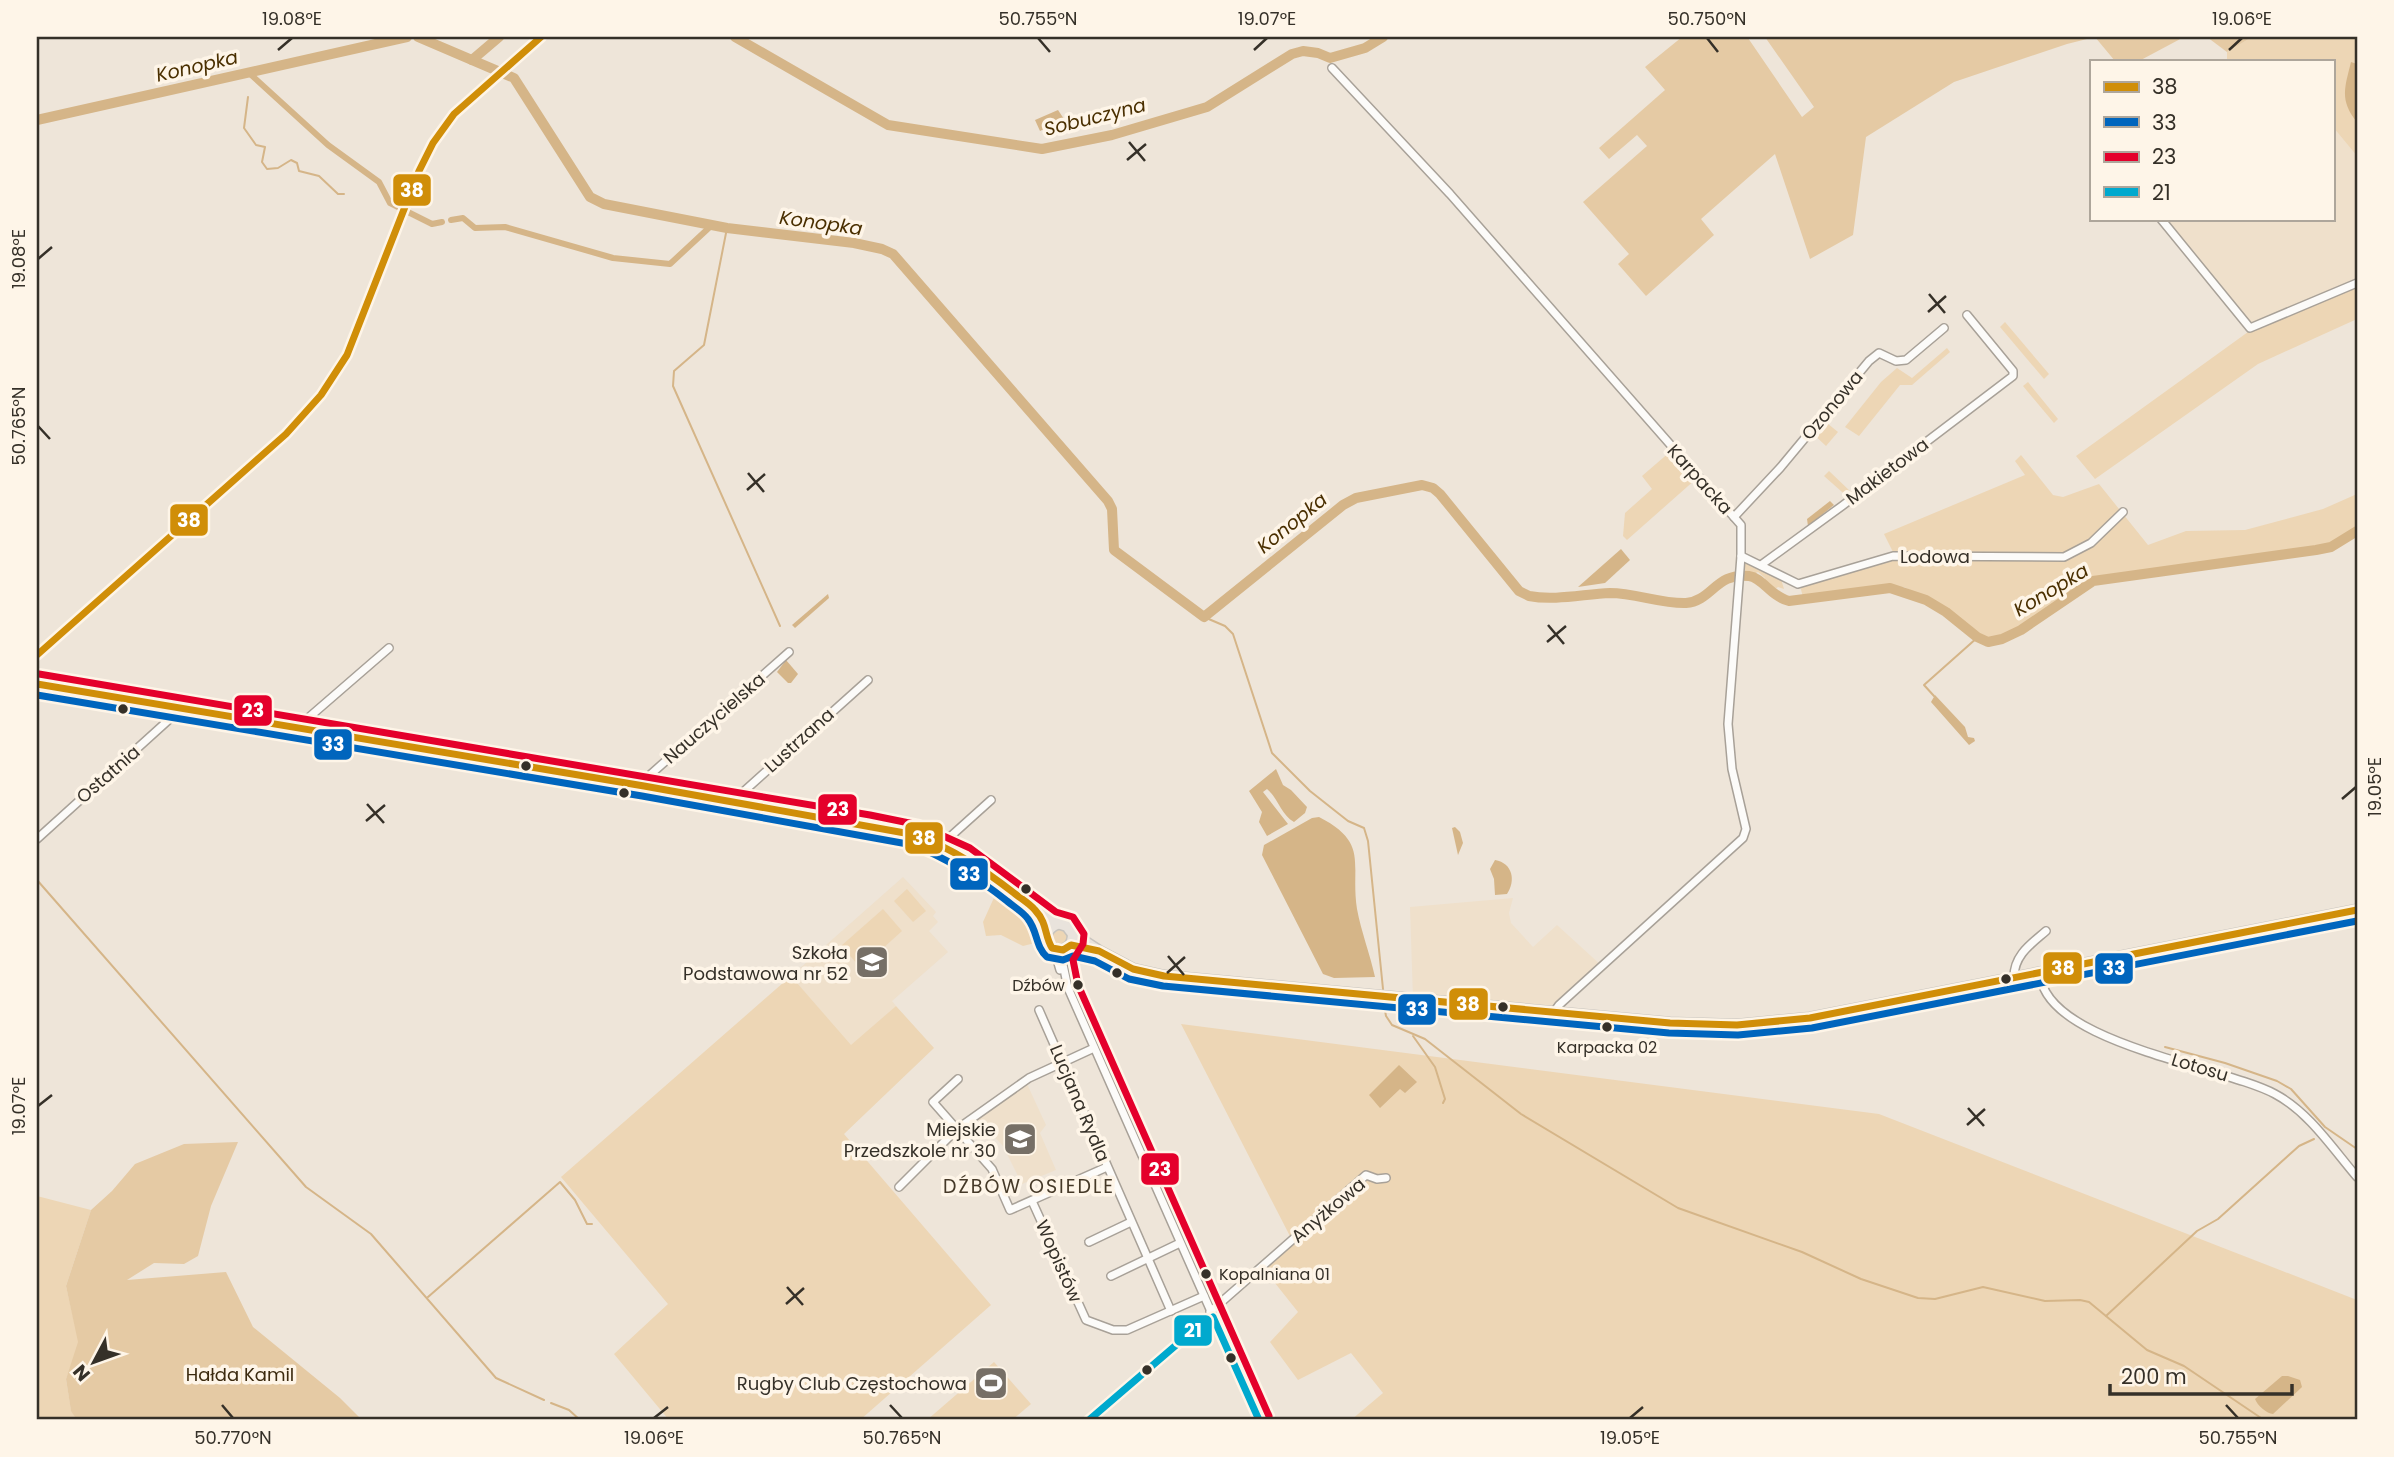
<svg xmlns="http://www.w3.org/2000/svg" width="2394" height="1457" font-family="Poppins,sans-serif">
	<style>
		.built { fill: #efe0cb }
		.green { fill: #edd6b5 }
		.forest { fill: #e5caa4 }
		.water { fill: #d5b588 }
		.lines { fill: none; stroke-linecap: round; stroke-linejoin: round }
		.stream { stroke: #d5b588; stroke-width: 2 }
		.canal { stroke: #d5b588; stroke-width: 6 }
		.river { stroke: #d5b588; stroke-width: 10 }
		.minor-casing { stroke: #a8a198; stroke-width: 10 }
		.major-casing { stroke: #c8c4be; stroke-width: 13 }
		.minor { stroke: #fcfbf9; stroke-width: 7 }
		.major { stroke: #e9e3dc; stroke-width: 10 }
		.bus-1-casing { stroke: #fef5e8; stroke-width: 12 }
		.bus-2-casing { stroke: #fef5e8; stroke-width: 12 }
		.bus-3-casing { stroke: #fef5e8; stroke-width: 12 }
		.bus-4-casing { stroke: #fef5e8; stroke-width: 12 }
		.bus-1 { stroke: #d08e08; stroke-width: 7 }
		.bus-2 { stroke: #0065bd; stroke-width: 7 }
		.bus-3 { stroke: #e4002b; stroke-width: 7 }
		.bus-4 { stroke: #00a9ce; stroke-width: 7 }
		.ticks { fill: none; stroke: #353028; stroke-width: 2.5 }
		.bus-dot { fill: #353028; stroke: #fef5e8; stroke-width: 2.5 }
		.labels { text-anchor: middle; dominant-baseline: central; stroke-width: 7; stroke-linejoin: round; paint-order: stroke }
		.bus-label { font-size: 16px; fill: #353028; stroke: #fef5e8; text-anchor: end }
		.street-label { font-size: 18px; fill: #353028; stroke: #fef5e8 }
		.poi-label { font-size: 18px; fill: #353028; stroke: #fef5e8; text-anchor: end }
		.park-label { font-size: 18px; fill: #3b2a0f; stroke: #fef5e8 }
		.water-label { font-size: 19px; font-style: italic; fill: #4a2f00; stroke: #fef5e8 }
		.neighbourhood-label { font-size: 19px; letter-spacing: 2px; fill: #453928; stroke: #fef5e8 }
		.line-badge { stroke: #fef5e8; stroke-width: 2.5 }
		.badge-label { font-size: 19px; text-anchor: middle; font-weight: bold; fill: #fff }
		.neatline { fill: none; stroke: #353028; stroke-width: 2.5 }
		.ticks-label { font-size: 18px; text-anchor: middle; fill: #353028 }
	</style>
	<rect width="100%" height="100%" fill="#eee5d9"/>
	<g class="built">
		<polygon points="2333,127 2357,156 2357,285 2248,332 2160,219 2333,219"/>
		<polygon points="903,877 936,912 933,916 938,922 929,931 948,952 892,1001 896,1006 851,1046 791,976"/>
		<polygon points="1513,898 1509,913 1511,923 1533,947 1557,925 1602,966 1554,1012 1413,999 1410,907"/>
		<polygon points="1027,1084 1046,1125 1040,1133 1056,1170 1022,1184 1003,1146 977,1119"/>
	</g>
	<g class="green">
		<polygon points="2252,37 2357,37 2357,156 2333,127 2333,61 2227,61 2227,52"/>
		<polygon points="2357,285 2357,319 2258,364 2095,479 2076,456 2248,332"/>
		<polygon points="2005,322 2049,374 2044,379 2000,327"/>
		<polygon points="1947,348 1950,352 1912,385 1900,385 1859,436 1845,427 1881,382 1897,368 1912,378"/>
		<polygon points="2028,382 2058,419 2054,423 2023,386"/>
		<polygon points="1822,419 1838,432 1826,446 1811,432"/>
		<polygon points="1671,451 1696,479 1627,540 1623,536 1625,513 1652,489 1642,476"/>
		<polygon points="2021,455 2053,495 2063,497 2099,484 2148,545 2186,531 2245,530 2323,509 2357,494 2357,527 2328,545 2313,548 2092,578 2016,629 1995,639 1984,638 1939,604 1904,587 1883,587 1803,597 1800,586 1895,556 1884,534 2025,475 2015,461"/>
		<polygon points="1829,471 1851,492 1862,482 1865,486 1850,499 1824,476"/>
		<polygon points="1748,562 1781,579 1784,589 1778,587 1773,591 1764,583 1765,578 1758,572 1754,574 1744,571 1743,564"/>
		<polygon points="907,889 926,911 913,922 894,901"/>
		<polygon points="997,891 1013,902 1035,943 1023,946 1001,935 986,936 983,922"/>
		<polygon points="883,909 902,931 861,968 841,946"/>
		<polygon points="1057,928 1063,928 1069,935 1068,941 1061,946 1052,943 1051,934"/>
		<polygon points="791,976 851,1045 896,1006 934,1048 844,1134 991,1305 860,1420 669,1420 614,1354 668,1304 561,1177"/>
		<polygon points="1181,1024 1879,1114 2357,1300 2357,1420 1351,1420 1383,1393 1351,1353 1298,1380 1270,1342 1298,1312 1263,1268 1293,1242"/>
		<polygon points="37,1196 91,1210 66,1286 79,1343 66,1379 71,1410 77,1420 37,1420"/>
		<polygon points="994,1362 1031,1404 1012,1420 927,1420"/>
	</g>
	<g class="forest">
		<polygon points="1682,37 1748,38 1802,117 1814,107 1765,37 2184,37 2139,61 2115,61 2095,37 2067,44 1954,82 1866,137 1853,235 1810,259 1775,154 1701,219 1714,235 1646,296 1618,264 1629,254 1583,202 1647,146 1637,135 1609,159 1599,148 1665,90 1645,67"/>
		<polygon points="2207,37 2252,37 2227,52"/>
		<polygon points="238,1142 211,1206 198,1256 184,1264 154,1263 127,1280 226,1272 253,1327 340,1398 362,1420 77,1420 71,1411 66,1379 78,1342 66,1286 91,1210 112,1191 135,1164 184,1144"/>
	</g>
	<g class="water">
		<path d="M2351 62 2357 64V122C2339 100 2345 87 2351 62Z"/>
		<polygon points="1058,110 1064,119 1040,131 1035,120"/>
		<polygon points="1830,501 1834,505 1808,526 1807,519"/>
		<polygon points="1621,549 1630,560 1605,583 1578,587"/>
		<polygon points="828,594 829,598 795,628 792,625"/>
		<polygon points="786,660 798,674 791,683 788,683 777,672"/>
		<polygon points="1935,695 1965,727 1968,737 1974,738 1975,741 1969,745 1931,702"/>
		<path d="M1276 769 1283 785 1291 790 1307 807 1305 813 1294 822C1281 815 1278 798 1267 789L1263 792 1288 824 1267 836 1259 822 1262 812 1249 791Z"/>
		<path d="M1319 817C1370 843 1350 864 1357 909 1361 931 1370 954 1375 977L1334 978 1323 974 1262 855 1264 845 1312 818Z"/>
		<polygon points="1455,827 1460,832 1463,843 1458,855 1452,828"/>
		<path d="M1495 860C1513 863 1516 881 1507 894L1495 895 1494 879 1490 869Z"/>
		<polygon points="1399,1065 1417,1082 1405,1093 1400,1089 1380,1108 1369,1095"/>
		<path d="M2282 1376H2288L2300 1380 2302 1387 2273 1414C2267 1414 2257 1405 2255 1399Z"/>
	</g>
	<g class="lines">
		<g class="stream">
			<polyline points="248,97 244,128 256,145 265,147 262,162 267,169 278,168 291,160 297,163 299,171 319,176 338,194 344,194"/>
			<polyline points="727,228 704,345 674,371 673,386 780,626"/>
			<polyline points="1204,617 1225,626 1233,634 1272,753 1310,791 1348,821 1364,828 1368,841 1383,989"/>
			<polyline points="1934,696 1924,685 1978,637"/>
			<polyline points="37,880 306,1187 371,1234 496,1378 544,1400"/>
			<polyline points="1384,1005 1386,1016 1392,1025 1425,1039 1521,1114 1678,1208 1802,1252 1861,1279 1918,1298 1935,1299 1983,1287 2045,1301 2080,1300 2089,1302 2147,1350 2184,1366 2264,1420"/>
			<polyline points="1413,1036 1435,1067 1445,1099 1443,1103"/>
			<polyline points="2165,1047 2225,1063 2277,1081 2291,1089 2325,1127 2357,1149"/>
			<polyline points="428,1297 560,1182 575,1200 587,1224 592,1224"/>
			<polyline points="2106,1316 2197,1231 2218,1219 2299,1146 2314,1139"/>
			<polyline points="551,1403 569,1410 580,1420"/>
		</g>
		<g class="canal">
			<polyline points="248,72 328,145 379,182 390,203 432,224 442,222"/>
			<polyline points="451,220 463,218 475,228 505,227 613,258 670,264 712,225"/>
		</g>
		<g class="river">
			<path d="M418 37 514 78 590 197 604 204 727 228 854 243 882 249 893 254 1108 501 1112 509 1114 550 1204 617 1343 505 1356 498 1422 485 1433 488 1440 494 1519 591 1529 596C1555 601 1584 594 1610 593 1635 593 1662 604 1686 603 1712 601 1716 572 1749 576 1763 578 1770 596 1789 601L1890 588 1926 600 1946 612 1977 637 1988 642 2002 639 2021 630 2093 581 2316 550 2331 547 2357 531"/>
			<polyline points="735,37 888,125 1042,149 1112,135 1207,107 1292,54 1303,51 1318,53 1330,58 1365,48 1383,37"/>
			<polyline points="472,60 499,37"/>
			<polyline points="37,120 407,37"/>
		</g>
		<g class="minor-casing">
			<g id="minor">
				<polyline points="1332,68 1450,194 1741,525 1741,556 1728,724 1732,769 1746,829 1743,838 1559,1005 1554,1012"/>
				<polyline points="2161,219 2250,328 2357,283"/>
				<polyline points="1734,517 1780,468 1869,361 1879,353 1896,361 1906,360 1944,328"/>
				<polyline points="1741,556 1798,584 1893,556 2064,557 2091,543 2123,512"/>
				<polyline points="1761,565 1842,506 2013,376 2013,371 1967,315"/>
				<polyline points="37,655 286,434 321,395 347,355 419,171 433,143 454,114 468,101 541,37"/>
				<polyline points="303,728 307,719 389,648"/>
				<polyline points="644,786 651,774 789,652"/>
				<polyline points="732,802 868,680"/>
				<polyline points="37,839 173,716 175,707"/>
				<polyline points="945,846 951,836 991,800"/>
				<polyline points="1054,949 1060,970"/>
				<polyline points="1066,949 1062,960 1068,988 1259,1420"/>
				<path d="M2040 972C2042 1043 2223 1066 2275 1094 2309 1112 2333 1149 2357 1177"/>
				<path d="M2014 977C2014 955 2031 944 2046 931"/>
				<polyline points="1039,1010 1171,1311"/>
				<polyline points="958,1079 933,1102 992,1169 1010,1210 1107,1167"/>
				<polyline points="899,1187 957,1129 1029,1078 1094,1048"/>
				<polyline points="1032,1201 1086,1320 1113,1330 1127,1330 1204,1296"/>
				<polyline points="1089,1242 1131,1222"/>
				<polyline points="1111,1276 1180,1243"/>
				<polyline points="1210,1312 1366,1175 1377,1179 1386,1178"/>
				<polyline points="1089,1420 1196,1328 1213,1317"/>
			</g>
		</g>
		<g class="major-casing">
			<g id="major">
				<polyline points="37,684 644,786 916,835 965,857 986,871 1051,921 1067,926 1073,934 1099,951 1133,969 1164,976 1670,1023 1737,1025 1810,1018 2357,910"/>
				<path d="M1057 924C1045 929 1043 940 1052 948 1064 953 1073 947 1073 934"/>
			</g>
		</g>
		<use href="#minor" class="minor"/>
		<use href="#major" class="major"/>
		<g class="bus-1-casing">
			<g id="bus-1">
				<polyline points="37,655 286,434 321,395 347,355 419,171 433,143 454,114 541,37"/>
				<path d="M37 684 644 786 916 835C953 849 983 869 1014 893 1020 898 1029 903 1035 910 1048 924 1044 935 1052 948L1063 950 1071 945 1099 951 1133 969 1164 976 1670 1023 1737 1025 1810 1018 2357 910"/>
			</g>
		</g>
		<g class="bus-2-casing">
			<path id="bus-2" d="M37 695 642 796 913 845C949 859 978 878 1007 901 1014 907 1023 912 1028 919 1038 932 1035 946 1047 957L1063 960 1073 956 1095 961 1129 979 1163 986 1669 1033 1738 1035 1812 1028 2357 921"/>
		</g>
		<g class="bus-3-casing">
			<polyline id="bus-3" points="39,674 870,815 919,825 970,848 1056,912 1073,917 1084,934 1083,944 1073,960 1078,985 1269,1416"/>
		</g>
		<g class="bus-4-casing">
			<polyline id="bus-4" points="1089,1420 1196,1328 1213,1317 1259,1420"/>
		</g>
		<use href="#bus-1" class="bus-1"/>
		<use href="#bus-2" class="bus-2"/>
		<use href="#bus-3" class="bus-3"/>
		<use href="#bus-4" class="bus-4"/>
	</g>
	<path class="ticks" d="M1038 38 1050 52M1707 38 1718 52M278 50 292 38M1254 50 1267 38M2229 50 2242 38M1129 142 1145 161M1127 160 1146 144M38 259 52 247M1929 294 1945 313M1928 312 1946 296M38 426 50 439M748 473 764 492M747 490 765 474M1548 625 1564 644M1547 642 1566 626M2342 799 2356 787M367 804 384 823M366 821 385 805M1168 956 1184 975M1167 973 1185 957M38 1106 52 1095M1968 1108 1984 1126M1967 1125 1985 1109M787 1287 803 1305M786 1304 804 1288M222 1405 233 1418M890 1405 902 1418M2226 1405 2238 1418M654 1418 668 1407M1630 1418 1643 1407"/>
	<defs>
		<g id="school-square" transform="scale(1.75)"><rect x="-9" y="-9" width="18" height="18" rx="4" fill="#766f66" stroke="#fef5e8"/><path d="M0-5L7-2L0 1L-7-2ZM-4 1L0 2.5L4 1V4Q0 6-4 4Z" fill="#fff"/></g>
		<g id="stadium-square" transform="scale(1.75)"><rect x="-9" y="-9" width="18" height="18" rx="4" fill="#766f66" stroke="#fef5e8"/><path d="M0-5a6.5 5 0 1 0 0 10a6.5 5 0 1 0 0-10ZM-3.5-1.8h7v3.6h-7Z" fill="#fff"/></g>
	</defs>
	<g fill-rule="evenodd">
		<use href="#school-square" x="872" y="962"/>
		<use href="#school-square" x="1020" y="1139"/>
		<use href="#stadium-square" x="991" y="1383"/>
	</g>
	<g class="bus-dot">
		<circle cx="123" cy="709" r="6"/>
		<circle cx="526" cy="766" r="6"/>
		<circle cx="624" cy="793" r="6"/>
		<circle cx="1026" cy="889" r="6"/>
		<circle cx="1117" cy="973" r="6"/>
		<circle cx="2006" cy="979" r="6"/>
		<circle cx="1078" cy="985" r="6"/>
		<circle cx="1503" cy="1007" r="6"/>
		<circle cx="1607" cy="1027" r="6"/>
		<circle cx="1206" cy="1274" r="6"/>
		<circle cx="1231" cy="1358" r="6"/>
		<circle cx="1147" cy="1370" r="6"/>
	</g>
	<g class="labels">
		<g class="bus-label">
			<text x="1065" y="985">Dźbów</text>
			<text x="1607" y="1047" text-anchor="middle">Karpacka 02</text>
			<text x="1219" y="1274" text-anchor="start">Kopalniana 01</text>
		</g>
		<g class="street-label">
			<text transform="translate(1832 405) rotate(-50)">Ozonowa</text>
			<text transform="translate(1887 471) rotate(-37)">Makietowa</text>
			<text transform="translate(1700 479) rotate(48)">Karpacka</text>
			<text x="1935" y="556">Lodowa</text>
			<text transform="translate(714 718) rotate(-41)">Nauczycielska</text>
			<text transform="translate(799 740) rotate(-42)">Lustrzana</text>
			<text transform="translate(108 774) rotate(-41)">Ostatnia</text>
			<text transform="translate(2200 1067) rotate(17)">Lotosu</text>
			<text transform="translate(1080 1103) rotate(67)">Lucjana Rydla</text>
			<text transform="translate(1328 1210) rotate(-40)">Anyżkowa</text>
			<text transform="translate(1059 1261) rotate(66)">Wopistów</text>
		</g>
		<g class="poi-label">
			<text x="848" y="952">Szkoła<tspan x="848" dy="21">Podstawowa nr 52</tspan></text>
			<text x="996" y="1129">Miejskie<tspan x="996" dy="21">Przedszkole nr 30</tspan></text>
			<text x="967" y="1383">Rugby Club Częstochowa</text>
		</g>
		<g class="park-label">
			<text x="240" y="1374">Hałda Kamil</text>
		</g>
		<g class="water-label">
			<text transform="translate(197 66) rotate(-13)">Konopka</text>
			<text transform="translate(1095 117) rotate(-14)">Sobuczyna</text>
			<text transform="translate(821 223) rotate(8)">Konopka</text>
			<text transform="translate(1292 523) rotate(-39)">Konopka</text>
			<text transform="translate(2051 590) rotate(-31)">Konopka</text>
		</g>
		<g class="neighbourhood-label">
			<text x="1029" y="1186">DŹBÓW OSIEDLE</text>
		</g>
	</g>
	<g class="line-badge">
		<rect x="392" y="173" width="40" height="34" rx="7" fill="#d08e08"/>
		<rect x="169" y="503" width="40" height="34" rx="7" fill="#d08e08"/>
		<rect x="233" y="694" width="40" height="33" rx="7" fill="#e4002b"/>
		<rect x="313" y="728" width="40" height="33" rx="7" fill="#0065bd"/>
		<rect x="817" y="793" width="41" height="33" rx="7" fill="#e4002b"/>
		<rect x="904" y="821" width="40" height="34" rx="7" fill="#d08e08"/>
		<rect x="949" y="857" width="40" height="34" rx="7" fill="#0065bd"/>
		<rect x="2042" y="951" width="41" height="34" rx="7" fill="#d08e08"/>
		<rect x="2094" y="952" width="40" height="33" rx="7" fill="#0065bd"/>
		<rect x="1448" y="987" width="41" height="34" rx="7" fill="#d08e08"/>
		<rect x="1397" y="993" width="40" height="33" rx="7" fill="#0065bd"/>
		<rect x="1140" y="1152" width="40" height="34" rx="7" fill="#e4002b"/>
		<rect x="1173" y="1314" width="40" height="33" rx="7" fill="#00a9ce"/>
	</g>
	<g class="badge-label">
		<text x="412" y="197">38</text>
		<text x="189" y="527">38</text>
		<text x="253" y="717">23</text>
		<text x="333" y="751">33</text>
		<text x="838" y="816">23</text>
		<text x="924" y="845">38</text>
		<text x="969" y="881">33</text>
		<text x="2063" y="975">38</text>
		<text x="2114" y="975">33</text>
		<text x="1468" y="1011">38</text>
		<text x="1417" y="1016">33</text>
		<text x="1160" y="1176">23</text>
		<text x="1193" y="1337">21</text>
	</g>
	<rect width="2394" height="1457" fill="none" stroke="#fef5e8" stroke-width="77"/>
	<rect x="2090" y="60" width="245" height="161" fill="#fef5e8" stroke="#aea69b" stroke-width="2"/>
	<rect x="2104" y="82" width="35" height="10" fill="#d08e08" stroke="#aea69b" stroke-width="2"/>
	<text x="2152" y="94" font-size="21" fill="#353028">38</text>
	<rect x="2104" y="117" width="35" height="10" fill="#0065bd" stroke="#aea69b" stroke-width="2"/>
	<text x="2152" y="130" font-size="21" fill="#353028">33</text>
	<rect x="2104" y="152" width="35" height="10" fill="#e4002b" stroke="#aea69b" stroke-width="2"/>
	<text x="2152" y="164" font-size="21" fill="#353028">23</text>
	<rect x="2104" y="187" width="35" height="10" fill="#00a9ce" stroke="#aea69b" stroke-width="2"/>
	<text x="2152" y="200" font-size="21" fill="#353028">21</text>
	<g transform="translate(94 1362) rotate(229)" stroke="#fef5e8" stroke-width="5" paint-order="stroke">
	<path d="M0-5L12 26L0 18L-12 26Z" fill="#353028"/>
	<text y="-10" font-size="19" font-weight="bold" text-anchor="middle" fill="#353028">N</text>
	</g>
	<path d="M2110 1384v10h182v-10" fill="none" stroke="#353028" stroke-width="3.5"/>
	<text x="2121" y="1384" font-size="21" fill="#353028" stroke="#fef5e8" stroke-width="5" paint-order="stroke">200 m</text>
	<rect x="38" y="38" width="2318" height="1380" class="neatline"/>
	<g class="ticks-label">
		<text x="292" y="25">19.08°E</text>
		<text x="1038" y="25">50.755°N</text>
		<text x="1267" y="25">19.07°E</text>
		<text x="1707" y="25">50.750°N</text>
		<text x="2242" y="25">19.06°E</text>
		<text transform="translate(19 259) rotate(-90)" y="6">19.08°E</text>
		<text transform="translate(19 426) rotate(-90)" y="6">50.765°N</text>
		<text transform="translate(2375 787) rotate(-90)" y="6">19.05°E</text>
		<text transform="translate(19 1106) rotate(-90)" y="6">19.07°E</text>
		<text x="233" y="1444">50.770°N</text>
		<text x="654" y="1444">19.06°E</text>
		<text x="902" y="1444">50.765°N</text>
		<text x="1630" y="1444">19.05°E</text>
		<text x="2238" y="1444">50.755°N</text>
	</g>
</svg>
